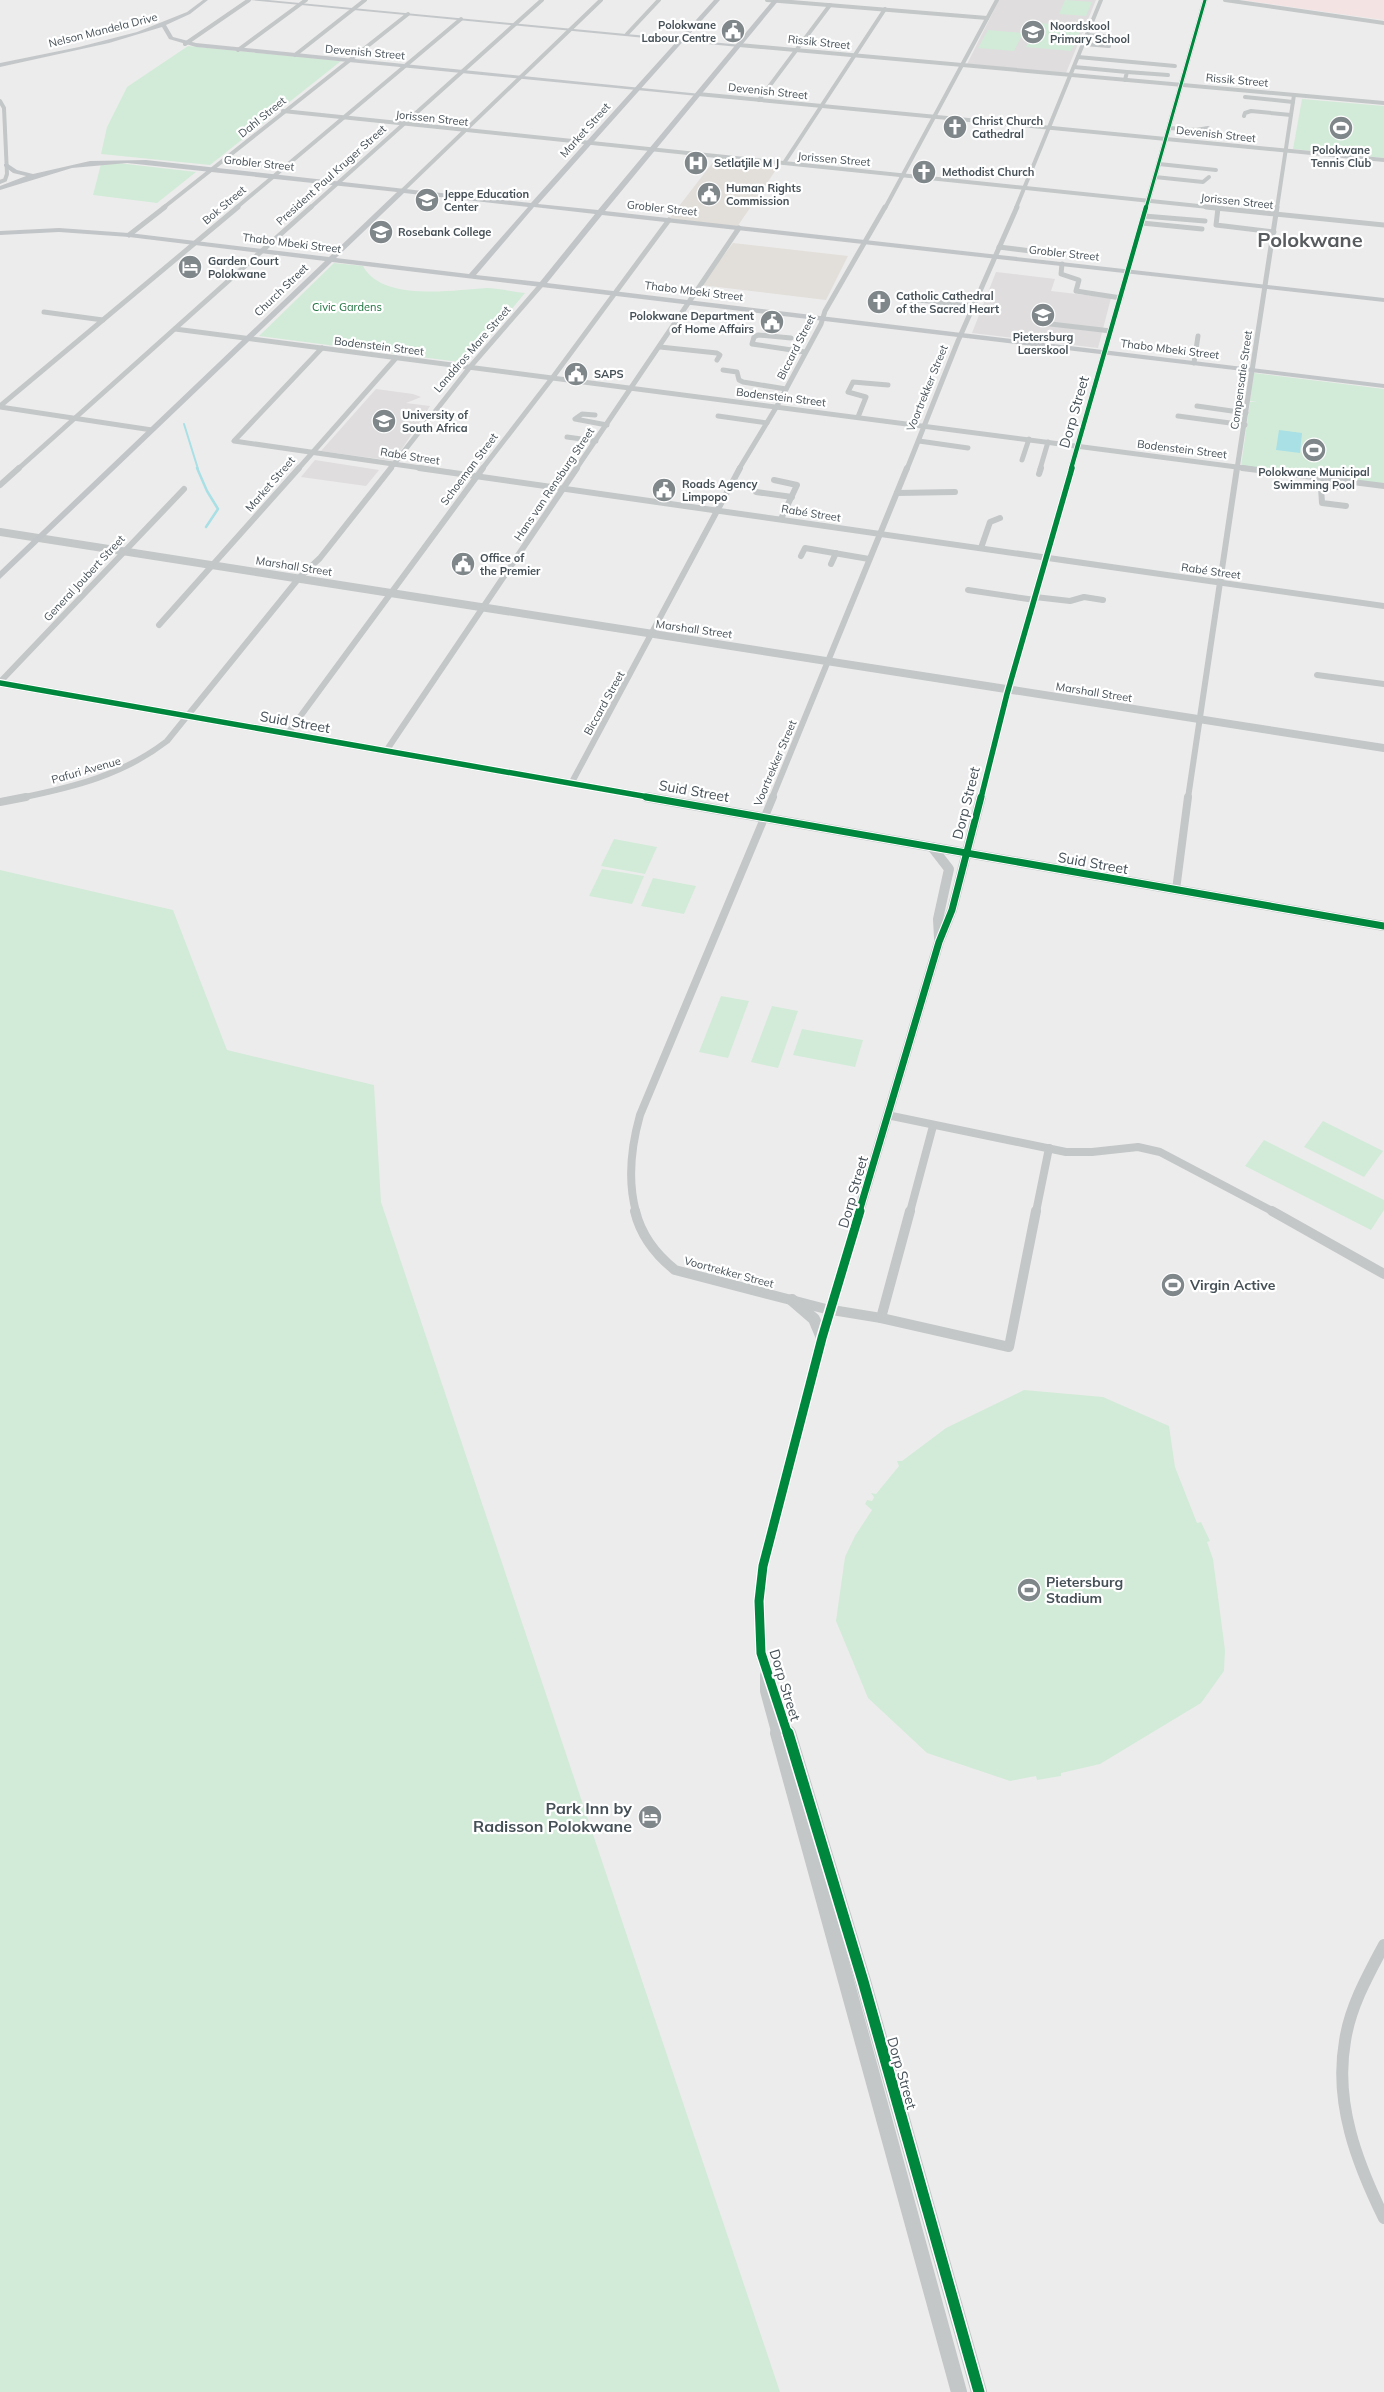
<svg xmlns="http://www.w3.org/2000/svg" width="1384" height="2392" font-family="Mulish,sans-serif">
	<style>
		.commercial { fill: #e2dfda }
		.education { fill: #dfddde }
		.medical { fill: #f3e3e3 }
		.green { fill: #d2ebd8 }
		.water { fill: #a8e0e6 }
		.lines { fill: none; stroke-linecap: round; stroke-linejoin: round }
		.stream-far1 { stroke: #a8e0e6; stroke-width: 2 }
		.stream { stroke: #a8e0e6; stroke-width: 2.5 }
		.minor-far5 { stroke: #c3c7c8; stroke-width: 4 }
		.minor-far4 { stroke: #c3c7c8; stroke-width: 5 }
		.minor-far3 { stroke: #c3c7c8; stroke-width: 6 }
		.minor-far2 { stroke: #c3c7c8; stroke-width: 8 }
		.minor-far1 { stroke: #c3c7c8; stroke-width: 10 }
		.minor { stroke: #c3c7c8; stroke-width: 12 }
		.tertiary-far5 { stroke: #c3c7c8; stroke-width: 5 }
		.tertiary-far4 { stroke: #c3c7c8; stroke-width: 6 }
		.tertiary-far3 { stroke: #c3c7c8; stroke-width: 8 }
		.tertiary-far2 { stroke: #c3c7c8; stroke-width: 10 }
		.tertiary-far1 { stroke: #c3c7c8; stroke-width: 12 }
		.tertiary { stroke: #c3c7c8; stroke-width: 16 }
		.secondary { fill: #c4c7c9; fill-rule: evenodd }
		.primary { fill: #c2c5c7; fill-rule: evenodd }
		.cycleway-far5-casing { stroke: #fff; stroke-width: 4.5 }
		.cycleway-far4-casing { stroke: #fff; stroke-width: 6 }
		.cycleway-far3-casing { stroke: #fff; stroke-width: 8 }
		.cycleway-far2-casing { stroke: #fff; stroke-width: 9 }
		.cycleway-far1-casing { stroke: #fff; stroke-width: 12 }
		.cycleway-casing { stroke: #fff; stroke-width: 14 }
		.cycleway-far5 { stroke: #00873e; stroke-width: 3 }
		.cycleway-far4 { stroke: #00873e; stroke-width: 4.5 }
		.cycleway-far3 { stroke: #00873e; stroke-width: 5.5 }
		.cycleway-far2 { stroke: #00873e; stroke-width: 7 }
		.cycleway-far1 { stroke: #00873e; stroke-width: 9 }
		.cycleway { stroke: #00873e; stroke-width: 11 }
		.labels { text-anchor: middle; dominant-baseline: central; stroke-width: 4.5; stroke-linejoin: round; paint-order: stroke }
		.far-poi-label { font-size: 11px; font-weight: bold; fill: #455057; stroke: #fff; text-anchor: start }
		.far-street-label { font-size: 11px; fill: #455057; stroke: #fff }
		.far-park-label { font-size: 11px; fill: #1d713e; stroke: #fff }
		.street-label { font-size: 14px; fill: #455057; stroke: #fff }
		.poi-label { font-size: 14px; font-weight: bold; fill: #455057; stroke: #fff; text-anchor: start }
		.near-poi-label { font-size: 16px; font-weight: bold; fill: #455057; stroke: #fff; text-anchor: end }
		.far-town-label { font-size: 20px; font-weight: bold; fill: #585c5f; stroke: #fff }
	</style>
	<rect width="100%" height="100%" fill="#edecec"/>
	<g class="commercial">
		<polygon points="717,157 780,164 737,227 669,219"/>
		<polygon points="733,243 848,256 826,300 701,285"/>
	</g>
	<g class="education">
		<polygon points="999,0 1096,0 1066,73 967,64"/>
		<polygon points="996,272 1055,279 1051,291 1111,298 1098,348 972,333"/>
		<polygon points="376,389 413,394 421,397 406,403 430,406 394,461 321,451"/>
		<polygon points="315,460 379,470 366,486 301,477"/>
	</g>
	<polygon class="medical" points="1242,0 1384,0 1384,20 1312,10"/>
	<g class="green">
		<polygon points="1065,0 1092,2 1086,16 1059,14"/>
		<polygon points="1038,23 1082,27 1071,51 1026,47"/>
		<polygon points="988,30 1023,33 1014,51 978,48"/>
		<polygon points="188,46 341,61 210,165 101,154 107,127 127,87"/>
		<polygon points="1302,99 1384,106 1384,158 1293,149"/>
		<polygon points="118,163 196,172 157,203 93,195 101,164"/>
		<path d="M334 263 363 266C382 302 453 290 486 288 499 288 512 292 525 293L467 363 259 336Z"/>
		<polygon points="1254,373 1384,389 1384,484 1241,466 1250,402 1257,402 1250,401"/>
		<polygon points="614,839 657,847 645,874 601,866"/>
		<polygon points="602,869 644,876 632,904 589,896"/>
		<polygon points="0,870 173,910 227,1050 374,1085 381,1202 780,2392 0,2392"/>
		<polygon points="653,878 696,886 684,914 641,906"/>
		<polygon points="721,996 749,1001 728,1058 699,1052"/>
		<polygon points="772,1006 798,1011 778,1068 751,1062"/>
		<polygon points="802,1029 863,1040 855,1067 793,1055"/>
		<polygon points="1323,1121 1383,1151 1364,1177 1304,1147"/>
		<polygon points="1264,1140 1384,1200 1384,1210 1371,1230 1245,1166"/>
		<polygon points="1024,1390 1103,1397 1169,1426 1175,1467 1197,1523 1201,1522 1210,1541 1207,1542 1213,1559 1225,1650 1224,1671 1201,1703 1100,1764 1061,1773 1061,1776 1037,1780 1036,1776 1010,1781 927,1753 868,1698 836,1621 845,1557 855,1536 872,1510 865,1504 867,1500 872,1501 874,1497 871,1493 876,1494 899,1466 897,1461 902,1461 946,1428"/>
	</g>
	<polygon class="water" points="1279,430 1302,433 1300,453 1276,450"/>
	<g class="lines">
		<polyline class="stream-far1" points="184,424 198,469"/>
		<polyline class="stream" points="197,468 207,491 218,509 206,527"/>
		<g class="minor-far5">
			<polyline points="767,0 987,18"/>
			<polyline points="1225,0 1384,23"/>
			<polyline points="627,34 659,0"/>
			<polyline points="1087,35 1112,37"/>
			<polyline points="185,44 249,0"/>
			<polyline points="1084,44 1109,46"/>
			<polyline points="739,45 1384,103"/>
			<polyline points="238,50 306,0"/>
			<polyline points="295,55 365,0"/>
			<polyline points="1078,57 1175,66"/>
			<polyline points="1074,67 1127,72 1125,80"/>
			<polyline points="1127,72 1168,75"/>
			<polyline points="698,94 1384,160"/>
			<polyline points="1245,97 1293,102"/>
			<polyline points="759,100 830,5"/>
			<polyline points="0,101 4,108 7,174 5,180 0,182"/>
			<polyline points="283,111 1218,208"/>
			<polyline points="1244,116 1245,113 1251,111 1291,115"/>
			<polyline points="1169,128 1196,130 1208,128"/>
			<polyline points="784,163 885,9"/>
			<polyline points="1159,164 1216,170"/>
			<polyline points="1155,177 1203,182 1209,177"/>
			<polyline points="402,191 601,0"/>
			<polyline points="163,208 408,14"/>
			<polyline points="236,208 461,19"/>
			<polyline points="310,208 542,0"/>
			<polyline points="885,208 997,0"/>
			<polyline points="1016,208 1101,0"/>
			<polyline points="1277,208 1294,95"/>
		</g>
		<g class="minor-far4">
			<polyline points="1206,207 1384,225"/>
			<polyline points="1218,208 1216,225 1274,232"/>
			<polyline points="1144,216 1205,221"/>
			<polyline points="1142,223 1202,229"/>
			<polyline points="129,235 165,207"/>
			<polyline points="999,247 1031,251"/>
			<polyline points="1062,264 1061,274 1079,280 1076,291 1121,298"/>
			<polyline points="911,306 914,301 919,300 974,306"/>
			<polyline points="44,312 103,320"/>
			<polyline points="1042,323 1111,331"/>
			<polyline points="175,329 1252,469"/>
			<polyline points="791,338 758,335 754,337 752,344 805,352"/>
			<polyline points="660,347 717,353 720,355 717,360"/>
			<polyline points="322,348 234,441 428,469"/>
			<polyline points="1194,363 1198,336"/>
			<polyline points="723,370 737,372 739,380 743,382 786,389"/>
			<polyline points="0,406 238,207"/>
			<polyline points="1197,406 1246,413"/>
			<polyline points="0,407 152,430"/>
			<polyline points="595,415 582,414 575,419 607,425"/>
			<polyline points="718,416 767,423"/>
			<polyline points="1178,416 1245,425"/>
			<polyline points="858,417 866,397 848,392 853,382 888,385"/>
			<polyline points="567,437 596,441"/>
			<polyline points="919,441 968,448"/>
			<polyline points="1022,460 1029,439"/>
			<polyline points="18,469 311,207"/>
			<polyline points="298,469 396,358"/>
			<polyline points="390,469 470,367 542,284"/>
			<polyline points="482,469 553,377 669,220"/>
			<polyline points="576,469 739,228"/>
			<polyline points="739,469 777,406 821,324 825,311 885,207"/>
			<polyline points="907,469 958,341 1017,207"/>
			<polyline points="1040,469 1048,442"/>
			<polyline points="1237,469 1277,207"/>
		</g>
		<g class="minor-far3">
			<polyline points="419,468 1384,606"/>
			<polyline points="1242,468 1384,486"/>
			<polyline points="1039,474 1041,468"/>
			<polyline points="774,480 797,485 781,519"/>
			<polyline points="0,485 19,468"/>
			<polyline points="756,492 792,497"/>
			<polyline points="897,493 955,492"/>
			<polyline points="1346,506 1322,503 1321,487 1345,487 1350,482"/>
			<polyline points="981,548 990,522 1000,518"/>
			<polyline points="801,556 805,548 869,559"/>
			<polyline points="831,564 836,553"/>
			<polyline points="968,590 1035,600"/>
			<polyline points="1035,597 1070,601 1084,597 1103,600"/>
			<polyline points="159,625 299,468"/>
			<polyline points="1317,675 1384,684"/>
			<polyline points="0,682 184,489"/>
			<polyline points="288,733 483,468"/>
			<polyline points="386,751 577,468"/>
			<polyline points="572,782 740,468"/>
			<path d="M20 798C74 787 123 775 167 741L299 578 320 558 391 468"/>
			<polyline points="772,798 907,468"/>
			<polyline points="1188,798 1237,468"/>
		</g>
		<g class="minor-far2">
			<polyline points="0,802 26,797"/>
			<polyline points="1176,890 1188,797"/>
			<polyline points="887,1115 1066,1152 1092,1152 1138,1147 1160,1152 1274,1212"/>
			<path d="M636 1212C627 1179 631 1147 640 1115L773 797"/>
			<polyline points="910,1212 933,1126"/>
			<polyline points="1036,1212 1049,1148"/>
		</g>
		<g class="minor-far1">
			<path d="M635 1211C641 1236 655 1254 675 1270L826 1309 881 1318 1009 1347 1036 1211"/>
			<polyline points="1272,1211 1384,1274"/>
			<polyline points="881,1318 910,1211"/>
		</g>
		<path class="minor" d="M1384 1945C1368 1975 1350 2007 1345 2041 1334 2103 1357 2163 1384 2218"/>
		<polyline class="tertiary-far5" points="1146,208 1205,0"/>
		<polyline class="tertiary-far4" points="1071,469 1146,207"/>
		<g class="tertiary-far3">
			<path d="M0 532C462 602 923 676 1384 748"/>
			<polyline points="0,683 654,798"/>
			<polyline points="981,798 1007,694 1072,468"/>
		</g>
		<g class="tertiary-far2">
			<polyline points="646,797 1384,926"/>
			<polyline points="932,847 949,869 938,919 939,938"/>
			<polyline points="859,1212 939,942 952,910 981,797"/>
		</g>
		<g class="tertiary-far1">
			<polyline points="792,1300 814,1319 822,1338"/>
			<polyline points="766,1675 766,1691 778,1735"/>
			<polyline points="788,1735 761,1653 759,1601 763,1566 822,1338 860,1211"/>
		</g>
		<g class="tertiary">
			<polyline points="778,1733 959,2392"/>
			<polyline points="788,1733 863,1981 979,2392"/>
		</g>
		<g class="secondary">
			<polygon points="203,0 208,0 190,14 166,25 173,37 196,43 701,94 698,96 196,47 169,39 162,27 109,43 0,67 0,63 79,47 137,32 187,12"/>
			<polygon points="250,0 268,0 742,45 739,47"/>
		</g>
		<path class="primary" d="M714 0H720L538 204 598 210 773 0H779L605 211 1384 298V302L602 215 547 283 1384 384V388L332 262 0 579V571L325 261 129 237 59 232 0 235V231L59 228 129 233 329 257 397 192 127 163 72 168 0 190V186L26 176 13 173 4 166V164H8L17 170 33 174 90 161 146 160 531 203ZM404 193 528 207 469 274 336 258ZM534 207 595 214 540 282 476 275Z"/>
		<g class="cycleway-far5-casing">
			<polyline id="cycleway-far5" points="1146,208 1205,0"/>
		</g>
		<g class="cycleway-far4-casing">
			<polyline id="cycleway-far4" points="1071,469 1146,207"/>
		</g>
		<g class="cycleway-far3-casing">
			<g id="cycleway-far3">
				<polyline points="0,683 654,798"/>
				<polyline points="981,798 1007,694 1072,468"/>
			</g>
		</g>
		<g class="cycleway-far2-casing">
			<g id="cycleway-far2">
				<polyline points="646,797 1384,926"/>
				<polyline points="859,1212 939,942 952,910 981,797"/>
			</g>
		</g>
		<g class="cycleway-far1-casing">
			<polyline id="cycleway-far1" points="788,1735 761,1653 759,1601 763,1566 822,1338 860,1211"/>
		</g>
		<g class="cycleway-casing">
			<polyline id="cycleway" points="788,1733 863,1981 979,2392"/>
		</g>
		<use href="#cycleway-far5" class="cycleway-far5"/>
		<use href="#cycleway-far4" class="cycleway-far4"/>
		<use href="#cycleway-far3" class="cycleway-far3"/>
		<use href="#cycleway-far2" class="cycleway-far2"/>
		<use href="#cycleway-far1" class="cycleway-far1"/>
		<use href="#cycleway" class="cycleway"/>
	</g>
	<defs>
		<g id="civic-disc" transform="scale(1.25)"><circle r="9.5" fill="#80878b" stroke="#fff"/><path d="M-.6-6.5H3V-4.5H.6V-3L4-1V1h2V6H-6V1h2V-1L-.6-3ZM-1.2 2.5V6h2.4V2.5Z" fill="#fff"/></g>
		<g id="school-disc" transform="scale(1.25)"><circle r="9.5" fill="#80878b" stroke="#fff"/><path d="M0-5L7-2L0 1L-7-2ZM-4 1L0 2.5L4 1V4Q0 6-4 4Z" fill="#fff"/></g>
		<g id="church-disc" transform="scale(1.25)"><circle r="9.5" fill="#80878b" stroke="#fff"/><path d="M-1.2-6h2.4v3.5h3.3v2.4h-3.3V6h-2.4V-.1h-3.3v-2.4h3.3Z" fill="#fff"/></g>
		<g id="stadium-disc" transform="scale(1.25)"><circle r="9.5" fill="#80878b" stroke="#fff"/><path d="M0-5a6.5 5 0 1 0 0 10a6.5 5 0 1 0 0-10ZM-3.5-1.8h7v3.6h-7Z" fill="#fff"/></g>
		<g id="hospital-disc" transform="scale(1.25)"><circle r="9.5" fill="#80878b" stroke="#fff"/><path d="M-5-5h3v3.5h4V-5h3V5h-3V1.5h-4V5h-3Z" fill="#fff"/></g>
		<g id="university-disc" transform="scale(1.25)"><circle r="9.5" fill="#80878b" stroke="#fff"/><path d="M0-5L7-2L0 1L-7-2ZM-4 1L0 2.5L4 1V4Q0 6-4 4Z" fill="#fff"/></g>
		<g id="hotel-disc" transform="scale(1.25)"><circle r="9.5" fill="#80878b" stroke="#fff"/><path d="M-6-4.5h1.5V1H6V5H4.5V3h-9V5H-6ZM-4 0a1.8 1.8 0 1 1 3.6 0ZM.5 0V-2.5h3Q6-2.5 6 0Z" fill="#fff"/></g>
	</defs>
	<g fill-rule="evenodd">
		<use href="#civic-disc" x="733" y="31"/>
		<use href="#school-disc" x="1033" y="32"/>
		<use href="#church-disc" x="955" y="127"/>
		<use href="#stadium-disc" x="1341" y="128"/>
		<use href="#hospital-disc" x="696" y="163"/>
		<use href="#church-disc" x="924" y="172"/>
		<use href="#civic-disc" x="709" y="194"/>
		<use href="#university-disc" x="427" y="200"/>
		<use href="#university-disc" x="381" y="232"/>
		<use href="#hotel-disc" x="190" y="267"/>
		<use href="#church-disc" x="879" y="302"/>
		<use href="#school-disc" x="1043" y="315"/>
		<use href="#civic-disc" x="772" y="322"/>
		<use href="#civic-disc" x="576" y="374"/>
		<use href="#university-disc" x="384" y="421"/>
		<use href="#stadium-disc" x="1314" y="450"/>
		<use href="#civic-disc" x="664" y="490"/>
		<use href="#civic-disc" x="463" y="564"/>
		<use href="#stadium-disc" x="1173" y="1285"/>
		<use href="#stadium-disc" x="1029" y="1590"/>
		<use href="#hotel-disc" x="650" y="1817"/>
	</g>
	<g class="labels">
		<g class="far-poi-label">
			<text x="716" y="25" text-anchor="end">Polokwane<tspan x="716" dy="13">Labour Centre</tspan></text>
			<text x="1050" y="26">Noordskool<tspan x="1050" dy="13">Primary School</tspan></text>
			<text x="972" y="121">Christ Church<tspan x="972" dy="13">Cathedral</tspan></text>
			<text x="1341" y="150" text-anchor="middle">Polokwane<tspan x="1341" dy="13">Tennis Club</tspan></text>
			<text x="714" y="163">Setlatjile M J</text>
			<text x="942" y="172">Methodist Church</text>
			<text x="726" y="188">Human Rights<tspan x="726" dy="13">Commission</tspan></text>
			<text x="444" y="194">Jeppe Education<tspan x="444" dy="13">Center</tspan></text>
			<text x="398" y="232">Rosebank College</text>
			<text x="208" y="261">Garden Court<tspan x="208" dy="13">Polokwane</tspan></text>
			<text x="896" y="296">Catholic Cathedral<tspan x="896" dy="13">of the Sacred Heart</tspan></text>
			<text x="754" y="316" text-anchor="end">Polokwane Department<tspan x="754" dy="13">of Home Affairs</tspan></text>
			<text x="1043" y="337" text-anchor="middle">Pietersburg<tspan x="1043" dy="13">Laerskool</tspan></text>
			<text x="594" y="374">SAPS</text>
			<text x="402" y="415">University of<tspan x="402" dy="13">South Africa</tspan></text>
			<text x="1314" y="472" text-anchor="middle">Polokwane Municipal<tspan x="1314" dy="13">Swimming Pool</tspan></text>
			<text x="682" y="484">Roads Agency<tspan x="682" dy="13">Limpopo</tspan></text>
			<text x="480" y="558">Office of<tspan x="480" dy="13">the Premier</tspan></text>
		</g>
		<g class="far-street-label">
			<text transform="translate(103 30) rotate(-14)">Nelson Mandela Drive</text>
			<text transform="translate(819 42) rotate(6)">Rissik Street</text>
			<text transform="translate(365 52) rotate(5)">Devenish Street</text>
			<text transform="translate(1237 80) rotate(5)">Rissik Street</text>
			<text transform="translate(768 91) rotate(6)">Devenish Street</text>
			<text transform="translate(262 117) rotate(-39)">Dahl Street</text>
			<text transform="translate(432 118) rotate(6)">Jorissen Street</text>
			<text transform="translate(585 130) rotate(-48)">Market Street</text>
			<text transform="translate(1216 134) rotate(6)">Devenish Street</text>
			<text transform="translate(834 159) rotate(5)">Jorissen Street</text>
			<text transform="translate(259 163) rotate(6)">Grobler Street</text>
			<text transform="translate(331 175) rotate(-42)">President Paul Kruger Street</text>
			<text transform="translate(1237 201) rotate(6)">Jorissen Street</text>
			<text transform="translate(224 205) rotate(-40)">Bok Street</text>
			<text transform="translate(662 208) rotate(6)">Grobler Street</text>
			<text transform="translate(292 243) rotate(7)">Thabo Mbeki Street</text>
			<text transform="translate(1064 253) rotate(6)">Grobler Street</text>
			<text transform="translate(281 290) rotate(-44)">Church Street</text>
			<text transform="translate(694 291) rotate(7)">Thabo Mbeki Street</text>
			<text transform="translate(379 346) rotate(7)">Bodenstein Street</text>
			<text transform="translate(796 347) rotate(-63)">Biccard Street</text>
			<text transform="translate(472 349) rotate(-49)">Landdros Mare Street</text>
			<text transform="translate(1170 349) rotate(7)">Thabo Mbeki Street</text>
			<text transform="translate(1241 380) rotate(-82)">Compensatie Street</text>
			<text transform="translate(927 388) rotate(-68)">Voortrekker Street</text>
			<text transform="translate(781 397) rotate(7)">Bodenstein Street</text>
			<text transform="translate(1182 449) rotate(7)">Bodenstein Street</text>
			<text transform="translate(410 456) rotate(9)">Rabé Street</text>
			<text transform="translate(469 469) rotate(-53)">Schoeman Street</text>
			<text transform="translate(270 484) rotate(-49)">Market Street</text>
			<text transform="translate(554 484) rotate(-56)">Hans van Rensburg Street</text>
			<text transform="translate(811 513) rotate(9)">Rabé Street</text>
			<text transform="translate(294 566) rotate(9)">Marshall Street</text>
			<text transform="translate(1211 571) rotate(8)">Rabé Street</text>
			<text transform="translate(84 578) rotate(-47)">General Joubert Street</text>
			<text transform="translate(694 629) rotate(8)">Marshall Street</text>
			<text transform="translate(1094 692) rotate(9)">Marshall Street</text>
			<text transform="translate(604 703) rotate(-61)">Biccard Street</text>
			<text transform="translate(775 763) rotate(-67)">Voortrekker Street</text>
			<text transform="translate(86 770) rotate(-16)">Pafuri Avenue</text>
			<text transform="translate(729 1272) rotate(15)">Voortrekker Street</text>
		</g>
		<g class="far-park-label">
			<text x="347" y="307">Civic Gardens</text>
		</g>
		<g class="street-label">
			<text transform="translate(1074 412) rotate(-74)">Dorp Street</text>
			<text transform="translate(295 722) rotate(10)">Suid Street</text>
			<text transform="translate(694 791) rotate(10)">Suid Street</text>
			<text transform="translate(966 803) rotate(-76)">Dorp Street</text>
			<text transform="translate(1093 863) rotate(10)">Suid Street</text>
			<text transform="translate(853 1192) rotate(-74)">Dorp Street</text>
			<text transform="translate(785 1685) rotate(73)">Dorp Street</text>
			<text transform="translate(902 2073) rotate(74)">Dorp Street</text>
		</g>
		<g class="poi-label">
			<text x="1190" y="1285">Virgin Active</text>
			<text x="1046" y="1582">Pietersburg<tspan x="1046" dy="16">Stadium</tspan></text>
		</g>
		<g class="near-poi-label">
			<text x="632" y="1808">Park Inn by<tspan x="632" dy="18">Radisson Polokwane</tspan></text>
		</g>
		<g class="far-town-label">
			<text x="1310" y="239">Polokwane</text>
		</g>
	</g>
</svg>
